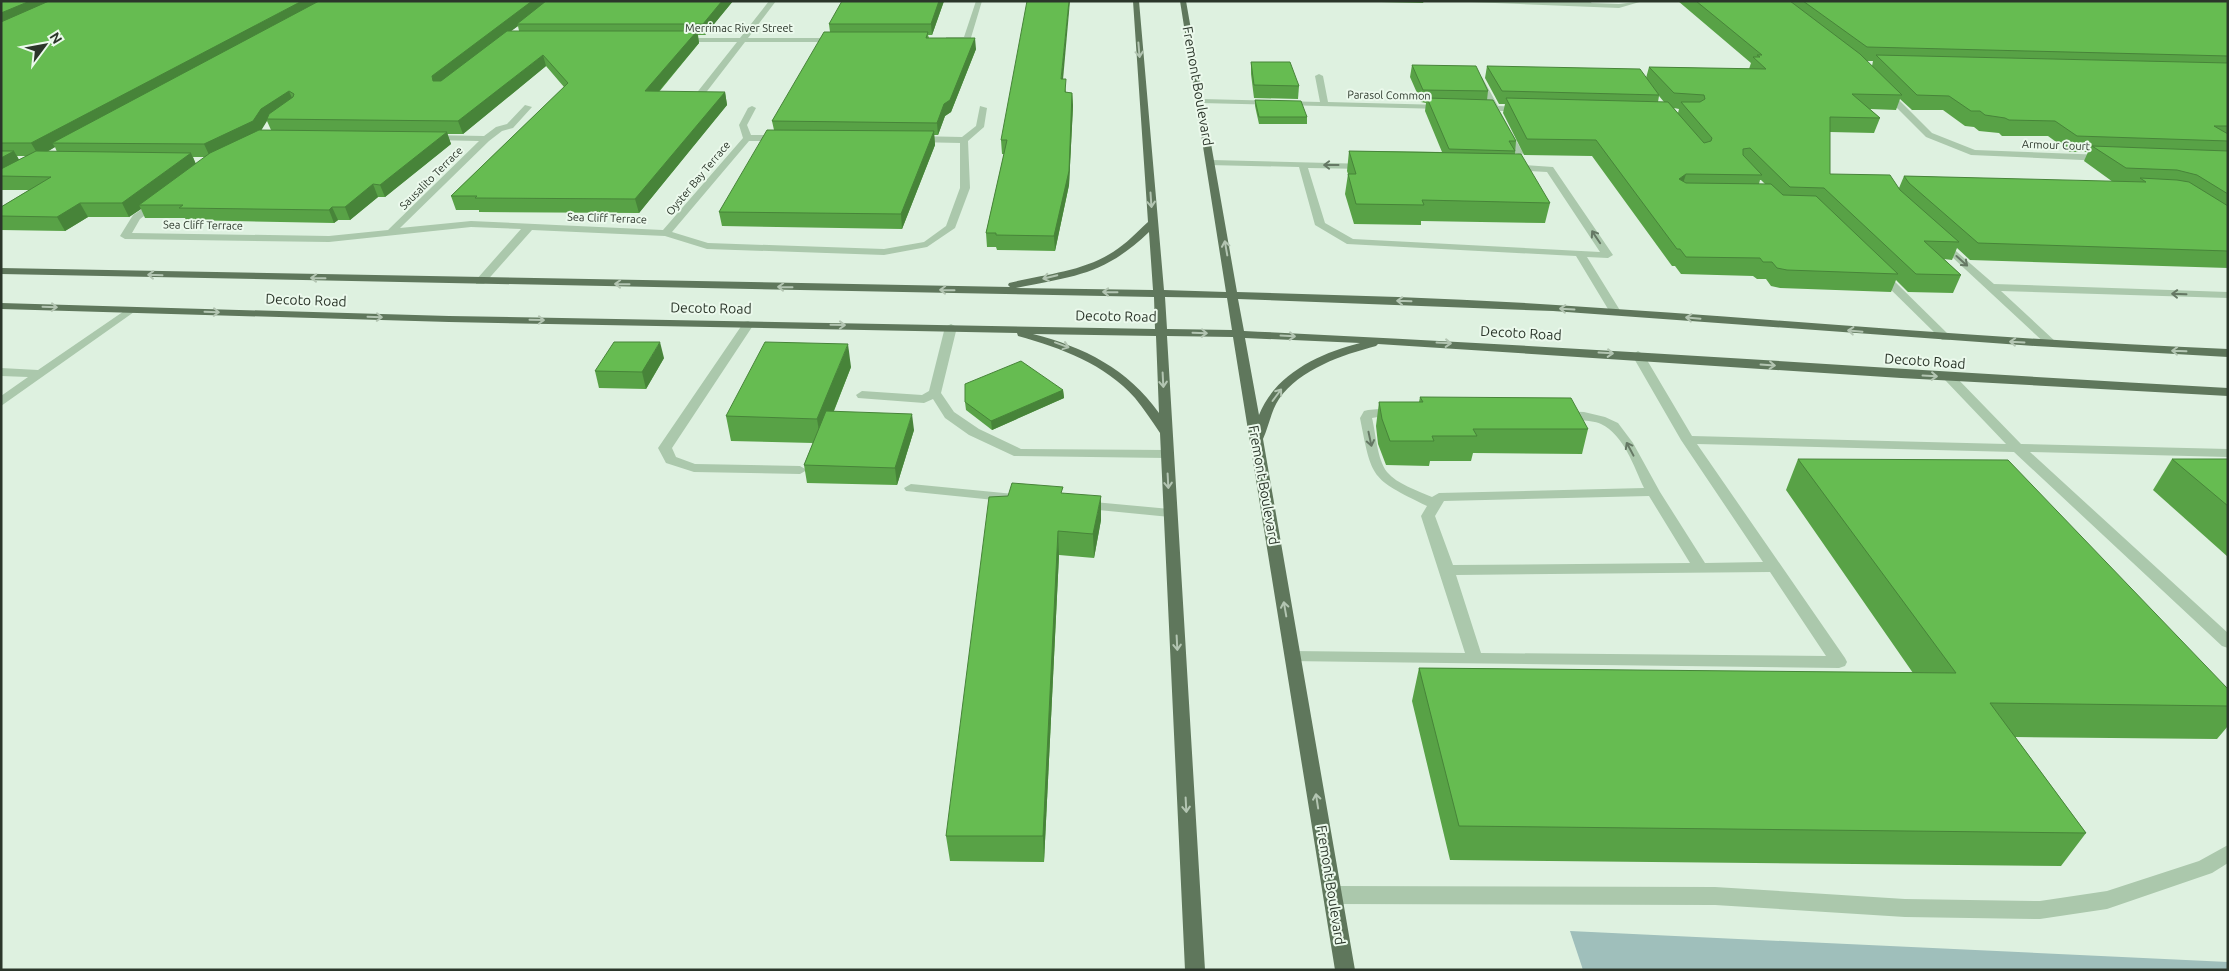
<svg xmlns="http://www.w3.org/2000/svg" width="2229" height="971" font-family="Ubuntu,sans-serif">
	<style>
		.green { fill: #9fbfbb }
		.lines { fill: none; stroke-linecap: round; stroke-linejoin: round }
		.service { fill: #abc8ac; fill-rule: evenodd }
		.minor { fill: #abc8ac; fill-rule: evenodd }
		.primary { fill: #5f775c; fill-rule: evenodd }
		.wall { fill: #58a246; fill-rule: evenodd }
		.shaded-wall { fill: #478439 }
		.building { fill: #66bc51; stroke: #478439 }
		.oneway { stroke: #b3c5b2 }
		.oneway2 { stroke: #657864 }
		.labels { text-anchor: middle; dominant-baseline: central; stroke-width: 4; stroke-linejoin: round; paint-order: stroke }
		.far-street-label { font-size: 11px; fill: #2b362a; stroke: #ebf9ec }
		.street-label { font-size: 14px; fill: #2b362a; stroke: #ebf9ec }
	</style>
	<rect width="100%" height="100%" fill="#def1e0"/>
	<polygon class="green" points="1570,931 2228,962 2228,970 1583,970"/>
	<g class="lines">
		<g class="service">
			<polygon points="1446,1 1592,1 1591,3 1619,4 1643,1 1619,8"/>
			<polygon points="1211,160 1369,164 1369,168 1366,169 1308,168 1325,223 1353,239 1600,252 1547,172 1512,170 1507,167 1512,164 1553,167 1613,255 1608,258 1587,257 1621,312 1615,315 1611,314 1576,256 1347,244 1315,225 1299,167 1208,165 1206,163"/>
			<polygon points="1942,239 1994,284 2228,292 2228,298 2001,291 2056,342 2056,346 2048,346 1938,244 1938,240"/>
			<polygon points="130,307 136,310 134,312 1,406 1,396 28,377 1,376 1,368 38,370"/>
			<polygon points="748,321 754,324 672,448 676,457 695,464 800,466 807,470 800,474 694,472 666,463 658,448 744,322"/>
			<polygon points="951,324 957,327 941,393 954,412 979,429 1021,449 1166,450 1173,454 1166,458 1014,456 969,435 945,418 933,399 924,403 858,398 856,395 862,391 922,395 929,391 945,327"/>
			<path d="M1638 351 1644 355 1692 436 2006 444 1945 380 1943 377 1949 373 1953 374 2021 444 2228 449V457L2030 452 2228 633V648L2222 646 2014 452 1697 444 1845 658 1847 662 1845 666 1839 668 1287 661 1285 657 1287 653 1293 651 1465 653 1421 516 1427 506C1370 478 1372 479 1360 418L1364 411 1368 410 1401 407 1403 410 1401 413 1372 418C1376 434 1377 459 1387 472 1397 484 1418 491 1432 497L1439 493 1644 488C1634 467 1624 435 1601 424 1590 418 1564 423 1557 415L1563 411 1584 412 1605 417 1618 423 1633 443 1660 492 1705 563 1763 562 1681 440 1632 355ZM1649 496 1690 563 1453 565 1435 516 1444 501ZM1770 572 1826 656 1481 653 1456 575Z"/>
			<polygon points="911,484 1014,494 1021,498 1014,502 906,491 904,488"/>
			<polygon points="1083,501 1170,509 1177,513 1170,517 1078,508 1076,505 1078,502"/>
			<polygon points="2228,845 2228,863 2212,873 2107,909 2040,919 1905,917 1715,905 1333,904 1326,901 1323,895 1326,889 1333,886 1715,887 1905,899 2040,901 2107,891 2199,861"/>
		</g>
		<g class="minor">
			<polygon points="769,1 776,1 748,38 838,38 842,40 838,42 745,42 701,99 695,99 695,95 737,42 676,42 676,38 740,38"/>
			<polygon points="976,1 982,1 970,41 946,41 946,37 964,37"/>
			<polygon points="1319,74 1323,76 1328,102 1443,105 1447,107 1443,109 1201,103 1197,101 1201,99 1320,102 1315,76"/>
			<polygon points="1476,77 1482,77 1498,106 1523,107 1527,109 1523,111 1500,111 1523,153 1522,155 1515,153 1492,111 1480,110 1476,108 1480,106 1489,106 1475,79"/>
			<polygon points="1882,89 1888,89 1932,133 1975,150 2104,155 2108,158 2104,161 1971,155 1926,137 1882,93"/>
			<polygon points="525,105 532,107 513,128 502,131 489,141 400,228 471,221 663,230 743,138 739,125 748,108 752,106 756,108 747,125 751,135 779,135 783,138 779,141 749,141 672,232 708,243 884,249 924,242 946,226 960,188 960,143 915,142 911,139 915,136 962,137 976,126 980,106 987,108 984,127 968,141 970,188 955,228 927,247 884,255 707,249 665,236 532,230 484,284 476,284 476,280 521,229 471,227 329,242 125,239 120,236 133,215 157,199 162,202 160,204 140,219 132,233 329,236 388,230 479,141 431,140 427,137 428,135 484,136 496,127 507,124"/>
			<polygon points="1881,271 1885,272 1950,336 1950,340 1942,340 1877,276 1877,272"/>
		</g>
		<path class="primary" d="M1133 1H1139L1164 290 1226 292 1180 1H1186L1237 292C1343 295 1450 298 1556 305 1780 319 2003 340 2228 349V357L2035 346 1553 311 1238 299 1244 331C1572 346 1900 370 2228 388V396L1901 378 1378 344 1376 346C1342 355 1300 369 1279 399 1271 411 1269 426 1263 439L1355 970H1335L1233 337 1167 336 1205 970H1185L1160 433C1152 421 1144 409 1135 398 1105 364 1061 348 1018 336L1017 333 449 322 1 309V303L449 316 1155 329 1154 297 1 274V268L1010 287 1008 285 1009 283C1045 274 1082 272 1113 252 1126 244 1137 232 1148 222ZM1149 232 1153 290 1016 288C1075 276 1104 275 1149 232ZM1165 297 1227 298 1232 330 1167 329ZM1033 334 1156 336 1159 413C1128 369 1084 347 1033 334ZM1245 338 1360 343C1320 353 1275 374 1259 415Z"/>
	</g>
	<g class="wall">
		<path d="M1 1H733L705 35H698L699 43 659 92H725L727 105 639 213 479 212V210H456L451 196 564 87 546 66 463 134H447L451 144 385 197H378L350 220H338L334 223 186 220 185 218H145L141 209 129 217H88L65 231 1 230V207L29 190H1ZM518 26 519 31H510ZM266 121H267L271 130H261ZM55 147 57 152H47ZM17 156H27L19 160ZM193 157H205L196 164Z"/>
		<polygon points="944,1 932,35 928,35 929,38 976,49 951,112 945,116 938,135 934,135 935,145 902,229 722,226 719,212 774,130 772,121 830,32 829,24"/>
		<polygon points="1340,1 1424,1 1423,3"/>
		<path d="M1678 1H2228V268L1970 260 1957 248 1952 260 1944 259 1961 275 1953 293 1908 292 1896 280 1891 292 1780 288 1771 286 1766 279H1757L1753 276 1681 274 1675 266H1672L1592 156 1524 155 1503 113 1505 104H1499L1485 78 1487 66 1646 78 1649 67 1749 69 1751 63ZM1867 61H1873L1872 66ZM1659 96 1664 102H1658ZM1900 99 1912 110H1943L1965 126 1974 127 1979 131 1999 133 2002 136H2048L2070 152H2088L2084 161 2113 182 1904 176 1899 188 1830 174V132L1874 133 1880 118 1870 109 1896 110ZM1674 108 1679 109 1678 113ZM1760 180H1761L1765 184H1759Z"/>
		<polygon points="1251,62 1299,86 1298,99 1254,98 1251,74"/>
		<polygon points="1412,65 1488,91 1487,100 1516,141 1515,154 1550,203 1545,223 1421,221 1421,225 1354,224 1345,194 1348,174 1347,171 1349,151 1442,152 1425,111 1426,103 1421,102 1410,77"/>
		<polygon points="1063,79 1066,92 1072,93 1073,106 1069,185 1055,251 997,250 996,247 987,247 986,233 1004,154 1002,154 1001,140"/>
		<polygon points="1255,100 1307,117 1307,124 1259,124 1255,106"/>
		<polygon points="664,358 646,389 599,388 595,371"/>
		<polygon points="851,367 834,411 914,430 897,485 807,483 804,465 813,443 731,441 726,416"/>
		<polygon points="1063,390 1064,398 992,430 966,410 965,402"/>
		<polygon points="1420,397 1588,429 1582,454 1473,453 1471,461 1430,461 1429,466 1386,465 1378,444 1376,426 1379,402 1419,402"/>
		<polygon points="1798,459 2228,689 2228,726 2217,739 2015,737 2086,833 2061,866 1450,860 1412,701 1419,668 1913,673 1786,490"/>
		<polygon points="2172,459 2228,459 2228,557 2153,490"/>
		<polygon points="1063,493 1101,520 1094,558 1059,555 1044,862 950,861 946,836"/>
	</g>
	<g class="shaded-wall">
		<polygon points="30,1 61,1 1,27 1,13"/>
		<polygon points="302,1 327,1 52,143 55,147 39,156 31,143"/>
		<polygon points="532,1 550,1 517,24 518,26 436,88 433,81 432,76"/>
		<polygon points="722,1 733,1 705,35 703,24"/>
		<polygon points="939,1 944,1 932,35 931,24"/>
		<polygon points="1069,1 1070,1 1062,91 1061,79"/>
		<polygon points="697,31 699,43 648,104 645,91"/>
		<polygon points="975,38 976,49 951,112 945,116 938,135 937,123 944,104"/>
		<polygon points="543,55 546,66 463,134 458,121"/>
		<polygon points="289,91 294,103 267,119 267,121 259,134 210,157 204,144"/>
		<polygon points="725,92 727,105 639,213 635,199"/>
		<polygon points="1072,93 1073,106 1069,185 1055,251 1054,236"/>
		<polygon points="934,131 935,145 902,229 901,214"/>
		<polygon points="447,132 451,144 385,197 380,185"/>
		<polygon points="14,151 22,165 1,176 1,158"/>
		<polygon points="191,153 197,167 139,205 141,209 129,217 122,203"/>
		<polygon points="1686,174 1681,190 1679,179"/>
		<polygon points="373,184 378,197 350,220 345,207"/>
		<polygon points="80,203 88,217 65,231 57,217"/>
		<polygon points="332,207 338,220 334,223 329,210"/>
		<polygon points="660,342 664,358 646,389 642,372"/>
		<polygon points="848,344 851,367 821,443 817,419"/>
		<polygon points="1063,390 1064,398 992,430 991,421"/>
		<polygon points="912,414 914,430 897,485 895,468"/>
		<polygon points="1101,496 1101,520 1094,558 1093,534"/>
		<polygon points="1058,531 1059,555 1044,862 1043,836"/>
	</g>
	<g class="building">
		<polygon points="1,1 30,1 1,13"/>
		<polygon points="49,1 302,1 31,143 1,143 1,22"/>
		<polygon points="319,1 532,1 432,76 433,81 441,81 507,31 697,31 645,91 725,92 635,199 475,198 477,196 451,196 568,83 543,55 458,121 267,119 269,114 293,97 294,94 289,91 261,109 253,121 204,144 52,143"/>
		<polygon points="546,1 722,1 703,24 517,24"/>
		<polygon points="842,1 939,1 931,24 829,24"/>
		<polygon points="1027,1 1069,1 1061,79 1066,79 1065,92 1072,93 1069,171 1054,236 996,235 996,233 986,233 1007,140 1001,140"/>
		<polygon points="1696,1 1790,1 1860,54 1902,95 1852,94 1880,118 1830,117 1830,174 1890,175 1900,190 1959,242 1924,241 1961,275 1916,274 1824,188 1790,187 1750,148 1743,149 1743,155 1762,175 1686,174 1679,179 1686,183 1771,184 1783,195 1816,196 1898,274 1787,270 1777,268 1772,262 1763,262 1760,258 1686,257 1680,249 1677,249 1596,140 1527,139 1506,98 1668,102 1704,143 1711,141 1712,138 1681,102 1700,102 1705,99 1704,95 1674,93 1649,67 1766,69 1753,57 1760,57 1757,55 1762,55"/>
		<polygon points="1803,1 2228,1 2228,56 1867,47"/>
		<polygon points="824,32 928,32 926,38 975,38 950,100 944,104 937,123 772,121"/>
		<polygon points="1876,55 2228,63 2228,126 2214,126 2228,134 2228,141 2077,136 2055,121 2009,120 2005,118 1985,115 1980,111 1971,111 1949,96 1917,95"/>
		<polygon points="1251,62 1290,62 1299,86 1254,85"/>
		<polygon points="1412,65 1476,66 1488,91 1423,90"/>
		<polygon points="1487,66 1640,69 1659,95 1502,91"/>
		<polygon points="1427,98 1493,100 1516,141 1509,141 1515,151 1449,149"/>
		<polygon points="1255,100 1301,101 1307,117 1259,117"/>
		<polygon points="259,130 447,132 380,185 373,184 345,207 332,207 329,210 179,208 183,205 139,205 210,153"/>
		<polygon points="767,130 934,131 901,214 719,212"/>
		<polygon points="2092,146 2228,151 2228,194 2197,175 2177,170 2126,168"/>
		<polygon points="1,151 14,151 1,158"/>
		<polygon points="36,151 191,153 122,203 80,203 57,217 1,216 1,207 51,177 1,176 1,169"/>
		<polygon points="1349,151 1521,154 1550,203 1422,200 1424,205 1356,204 1348,174 1356,174"/>
		<polygon points="1904,176 2146,182 2140,178 2177,180 2189,182 2228,206 2228,251 1978,243 1909,183"/>
		<polygon points="614,342 660,342 642,372 595,371"/>
		<polygon points="765,342 848,344 817,419 726,416"/>
		<polygon points="1021,361 1063,390 991,421 965,402 965,384"/>
		<polygon points="1420,397 1571,398 1588,429 1473,429 1477,436 1432,436 1434,441 1390,441 1382,419 1379,402 1423,402"/>
		<polygon points="826,411 912,414 895,468 804,465"/>
		<polygon points="1798,459 2008,460 2228,689 2228,706 1990,703 2086,833 1459,826 1419,668 1956,673"/>
		<polygon points="2172,459 2228,459 2228,506"/>
		<polygon points="1012,483 1063,487 1061,493 1101,496 1093,534 1058,531 1043,836 946,836 989,497 1008,496"/>
	</g>
	<defs><path id="oneway-shaft" d="M-6 0H5M1.5-3L5.5 0L1.5 3" fill="none" stroke-width="1.6" stroke-linecap="round" stroke-linejoin="round" transform="scale(1.25)"/></defs>
	<g class="oneway">
		<use href="#oneway-shaft" transform="translate(1139 50) rotate(85)"/>
		<use href="#oneway-shaft" transform="translate(1151 200) rotate(86)"/>
		<use href="#oneway-shaft" transform="translate(1226 248) rotate(-100)"/>
		<use href="#oneway-shaft" transform="translate(155 275) rotate(-178)"/>
		<use href="#oneway-shaft" transform="translate(1050 277) rotate(167)"/>
		<use href="#oneway-shaft" transform="translate(318 278) rotate(-179)"/>
		<use href="#oneway-shaft" transform="translate(622 284) rotate(-179)"/>
		<use href="#oneway-shaft" transform="translate(785 287) rotate(-179)"/>
		<use href="#oneway-shaft" transform="translate(947 290) rotate(-179)"/>
		<use href="#oneway-shaft" transform="translate(1110 292) rotate(-179)"/>
		<use href="#oneway-shaft" transform="translate(1404 301) rotate(-178)"/>
		<use href="#oneway-shaft" transform="translate(50 307) rotate(2)"/>
		<use href="#oneway-shaft" transform="translate(1567 309) rotate(-177)"/>
		<use href="#oneway-shaft" transform="translate(212 312) rotate(2)"/>
		<use href="#oneway-shaft" transform="translate(375 317) rotate(2)"/>
		<use href="#oneway-shaft" transform="translate(1693 318) rotate(-175)"/>
		<use href="#oneway-shaft" transform="translate(537 320) rotate(1)"/>
		<use href="#oneway-shaft" transform="translate(838 325) rotate(1)"/>
		<use href="#oneway-shaft" transform="translate(1855 331) rotate(-175)"/>
		<use href="#oneway-shaft" transform="translate(1200 333) rotate(2)"/>
		<use href="#oneway-shaft" transform="translate(1288 336) rotate(3)"/>
		<use href="#oneway-shaft" transform="translate(2017 342) rotate(-177)"/>
		<use href="#oneway-shaft" transform="translate(1444 343) rotate(3)"/>
		<use href="#oneway-shaft" transform="translate(1062 345) rotate(20)"/>
		<use href="#oneway-shaft" transform="translate(2179 351) rotate(-178)"/>
		<use href="#oneway-shaft" transform="translate(1606 353) rotate(3)"/>
		<use href="#oneway-shaft" transform="translate(1768 365) rotate(4)"/>
		<use href="#oneway-shaft" transform="translate(1930 376) rotate(3)"/>
		<use href="#oneway-shaft" transform="translate(1163 380) rotate(87)"/>
		<use href="#oneway-shaft" transform="translate(1277 395) rotate(-53)"/>
		<use href="#oneway-shaft" transform="translate(1168 481) rotate(87)"/>
		<use href="#oneway-shaft" transform="translate(1285 609) rotate(-100)"/>
		<use href="#oneway-shaft" transform="translate(1177 643) rotate(87)"/>
		<use href="#oneway-shaft" transform="translate(1317 801) rotate(-99)"/>
		<use href="#oneway-shaft" transform="translate(1186 805) rotate(87)"/>
	</g>
	<g class="oneway2">
		<use href="#oneway-shaft" transform="translate(1331 165) rotate(-180)"/>
		<use href="#oneway-shaft" transform="translate(1596 237) rotate(-124)"/>
		<use href="#oneway-shaft" transform="translate(1962 261) rotate(42)"/>
		<use href="#oneway-shaft" transform="translate(2179 294) rotate(-178)"/>
		<use href="#oneway-shaft" transform="translate(1370 439) rotate(78)"/>
		<use href="#oneway-shaft" transform="translate(1630 449) rotate(-118)"/>
	</g>
	<g class="labels">
		<g class="far-street-label">
			<text x="739" y="28">Merrimac River Street</text>
			<text transform="translate(1389 95) rotate(1)">Parasol Common</text>
			<text transform="translate(2056 145) rotate(2)">Armour Court</text>
			<text transform="translate(431 178) rotate(-45)">Sausalito Terrace</text>
			<text transform="translate(698 178) rotate(-50)">Oyster Bay Terrace</text>
			<text transform="translate(607 218) rotate(2)">Sea Cliff Terrace</text>
			<text transform="translate(203 225) rotate(1)">Sea Cliff Terrace</text>
		</g>
		<g class="street-label">
			<text transform="translate(1198 86) rotate(80)">Fremont Boulevard</text>
			<text transform="translate(306 300) rotate(2)">Decoto Road</text>
			<text transform="translate(711 308) rotate(1)">Decoto Road</text>
			<text transform="translate(1116 316) rotate(1)">Decoto Road</text>
			<text transform="translate(1521 333) rotate(3)">Decoto Road</text>
			<text transform="translate(1925 361) rotate(4)">Decoto Road</text>
			<text transform="translate(1264 485) rotate(80)">Fremont Boulevard</text>
			<text transform="translate(1331 885) rotate(81)">Fremont Boulevard</text>
		</g>
	</g>
	<rect width="2229" height="971" fill="none" stroke="#2b362a" stroke-width="5"/>
	<g transform="translate(45 45) rotate(58)" stroke="#ebf9ec" stroke-width="4" paint-order="stroke">
	<path d="M0-4L9 19L0 12L-9 19Z" fill="#2b362a"/>
	<text y="-8" font-size="14" font-weight="bold" text-anchor="middle" fill="#2b362a">N</text>
	</g>
</svg>
